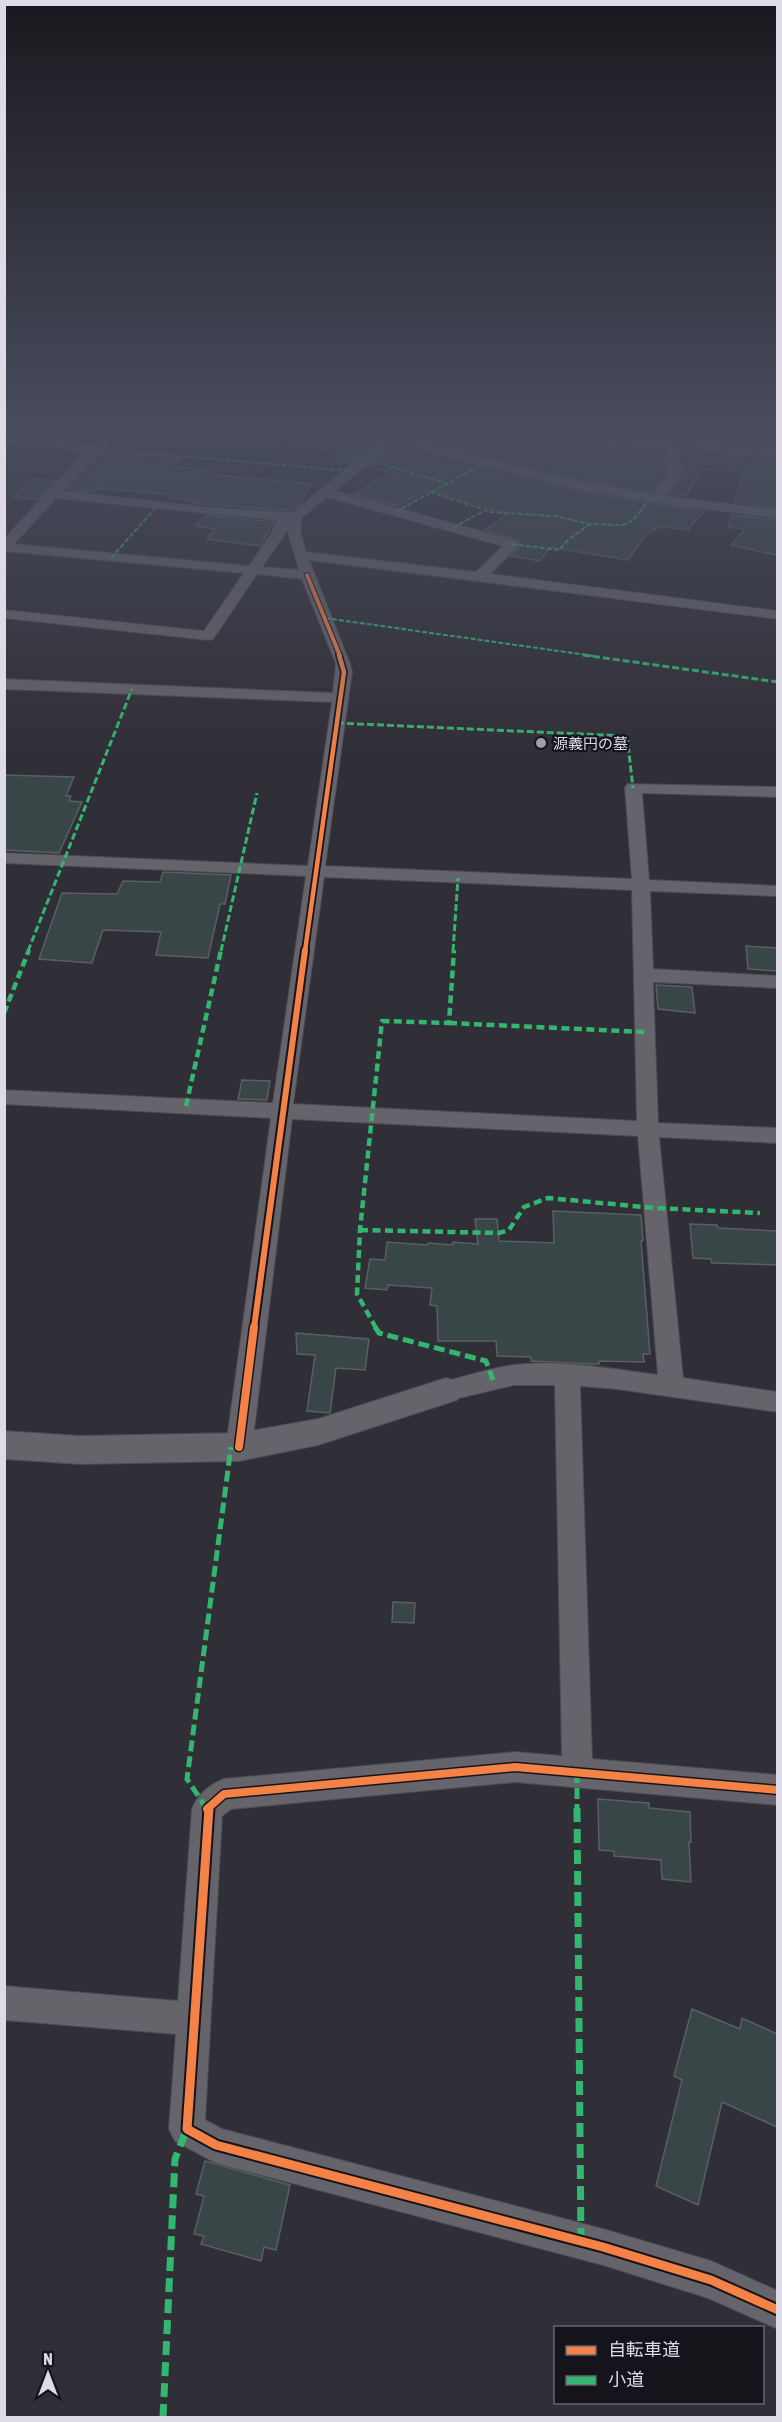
<svg xmlns="http://www.w3.org/2000/svg" width="782" height="2422" font-family="'Asap Condensed','Noto Sans JP',sans-serif">
	<style>
		.building { fill: #394647; stroke: #5b5f60; stroke-width: 1.5 }
		.lines { fill: none; stroke-linecap: round; stroke-linejoin: round }
		.service-casing { stroke: #4c4a52; stroke-width: 7 }
		.minor-casing { stroke: #4c4a52; stroke-width: 2 }
		.tertiary-casing { stroke: #4c4a52; stroke-width: 2 }
		.service { stroke: #66646b; stroke-width: 6 }
		.minor { fill: #66646b; fill-rule: evenodd }
		.tertiary { fill: #66646b; fill-rule: evenodd }
		.quiet-far4 { stroke: #33b770; stroke-width: 2; stroke-dasharray: 5 2; stroke-linecap: butt }
		.quiet-far3 { stroke: #33b770; stroke-width: 3; stroke-dasharray: 7 3; stroke-linecap: butt }
		.quiet-far2 { stroke: #33b770; stroke-width: 4.5; stroke-dasharray: 8 4.5; stroke-linecap: butt }
		.quiet-far1 { stroke: #33b770; stroke-width: 5; stroke-dasharray: 11 5; stroke-linecap: butt }
		.quiet { stroke: #33b770; stroke-width: 7; stroke-dasharray: 14 7; stroke-linecap: butt }
		.cycleway-far4-casing { stroke: #16141b; stroke-width: 6 }
		.cycleway-far3-casing { stroke: #16141b; stroke-width: 8 }
		.cycleway-far2-casing { stroke: #16141b; stroke-width: 10 }
		.cycleway-far1-casing { stroke: #16141b; stroke-width: 11 }
		.cycleway-casing { stroke: #16141b; stroke-width: 13 }
		.cycleway-far4 { stroke: #f48246; stroke-width: 4 }
		.cycleway-far3 { stroke: #f48246; stroke-width: 4.5 }
		.cycleway-far2 { stroke: #f48246; stroke-width: 6 }
		.cycleway-far1 { stroke: #f48246; stroke-width: 8 }
		.cycleway { stroke: #f48246; stroke-width: 9 }
		.poi-dot { fill: #a19ea8; stroke: #16141b; stroke-width: 2 }
		.labels { text-anchor: middle; dominant-baseline: central; stroke-width: 4.5; stroke-linejoin: round; paint-order: stroke }
		.far-poi-label { font-size: 15px; fill: #dedbe6; stroke: #16141b; text-anchor: start }
	</style>
	<rect width="100%" height="100%" fill="#302e36"/>
	<g class="building">
		<polygon points="433,424 459,424 486,428 492,424 536,430 537,428 554,429 554,424 598,424 593,435 555,437 551,440 551,444 556,447 598,445 665,453 663,461 667,471 653,493 560,475 407,435 413,431 423,433"/>
		<polygon points="614,424 655,424 673,425 668,442 611,437"/>
		<polygon points="697,424 777,427 777,447 686,438 690,427 697,427"/>
		<polygon points="364,435 381,437 349,464 330,460"/>
		<polygon points="396,444 583,492 704,511 688,530 661,526 645,535 628,560 550,547 540,561 511,556 521,545 519,540 485,530 507,514 429,490 397,506 354,494 392,472 368,467"/>
		<polygon points="683,449 777,459 777,508 735,502 743,472 701,469 686,496 670,494 684,472 679,460"/>
		<polygon points="111,453 181,458 173,467 208,470 205,474 312,484 300,503 290,511 193,503 195,500 173,499 170,498 171,495 96,488 92,492 68,489 100,454"/>
		<polygon points="31,479 55,481 38,500 14,497"/>
		<polygon points="206,515 274,522 260,546 207,539 215,529 196,526"/>
		<polygon points="732,515 777,520 777,555 731,545 745,529 728,527"/>
		<polygon points="4,775 74,777 66,796 71,796 69,801 82,802 59,853 4,850"/>
		<polygon points="163,872 231,875 225,904 220,904 208,958 156,955 161,932 103,930 92,963 39,959 62,893 117,894 123,881 160,882"/>
		<polygon points="746,946 777,948 777,971 748,969"/>
		<polygon points="656,985 692,987 695,1013 658,1009"/>
		<polygon points="242,1080 270,1081 267,1100 238,1099"/>
		<polygon points="553,1211 641,1215 643,1241 641,1241 650,1354 643,1354 644,1362 599,1361 599,1364 590,1364 531,1361 531,1357 497,1356 496,1341 438,1341 437,1306 430,1305 432,1288 388,1285 387,1290 365,1288 370,1259 385,1260 387,1242 427,1245 428,1243 453,1245 453,1242 478,1244 475,1219 497,1219 499,1241 554,1243"/>
		<polygon points="690,1224 717,1225 718,1228 777,1231 777,1265 712,1263 711,1259 693,1258"/>
		<polygon points="296,1333 369,1339 365,1370 336,1368 330,1413 307,1411 315,1355 297,1354"/>
		<polygon points="393,1602 415,1603 414,1623 392,1622"/>
		<polygon points="598,1799 649,1803 649,1808 690,1812 691,1842 689,1842 691,1882 662,1879 661,1860 614,1856 614,1851 599,1850"/>
		<polygon points="692,2009 740,2029 742,2018 777,2034 777,2127 722,2102 698,2205 656,2186 682,2080 674,2076"/>
		<polygon points="205,2161 290,2185 276,2250 264,2247 261,2261 201,2244 204,2236 194,2234 204,2196 196,2194"/>
	</g>
	<g class="lines">
		<g class="service-casing">
			<polyline id="service" points="556,442 601,440"/>
		</g>
		<g class="minor-casing">
			<path id="minor" d="M112 424H124L105 445 109 446V452H99L63 491 204 507 292 513 401 424H413L401 436 559 477 654 495 670 471 665 460 668 451 601 445 594 439 600 424H612L608 439 670 444 676 424H688L683 440 778 449V457L681 447 677 460 682 471 666 496 778 510V518L680 506 583 490 395 442 335 491 517 541 519 544 517 547 490 574 778 611V619L309 560 350 664 352 672 325 866 632 879 625 788 627 784 778 787V797L642 793 649 880 778 886V896L650 891 653 969 778 976V988L653 982 658 1123 778 1128V1143L659 1137 683 1378 778 1392V1412L617 1389 580 1386 592 1759 778 1775V1805L515 1782 231 1809 222 1816 205 2120 222 2129 603 2229 711 2261 778 2291V2329L708 2298 603 2265 216 2163 175 2141 169 2129 176 2034 4 2020V1986L178 2001 192 1809C198 1794 209 1785 224 1779L515 1752 562 1756 555 1385H514L446 1401 437 1398 434 1391 437 1384 446 1381C468 1376 491 1368 514 1365 557 1359 614 1369 658 1375L638 1136 292 1119 252 1447 248 1455 239 1458 230 1455 226 1447 271 1118 4 1104V1090L273 1103 306 876 4 863V853L308 866 332 702 4 689V679L333 693 336 664 302 579 257 574 213 639 208 640 4 618V610L204 631 244 573 4 551V539L86 451 4 444V436L93 444ZM327 497 503 546 476 572 306 552 300 531 301 518ZM56 498 277 520 272 532 249 566 14 544ZM287 529 299 570 262 567 286 532ZM324 877 632 890 637 1121 293 1104Z"/>
		</g>
		<g class="tertiary-casing">
			<polygon id="tertiary" points="446,1378 457,1382 462,1391 457,1400 318,1445 239,1461 80,1464 4,1459 4,1431 80,1436 239,1433 318,1419"/>
		</g>
		<use href="#service" class="service"/>
		<use href="#minor" class="minor"/>
		<use href="#tertiary" class="tertiary"/>
		<g class="quiet-far4">
			<polyline points="261,434 365,459 445,483"/>
			<polyline points="114,450 350,471"/>
			<polyline points="430,492 491,512 555,516 590,524 623,525 632,521 651,498"/>
			<polyline points="395,512 489,461"/>
			<polyline points="453,528 485,510"/>
			<polyline points="512,544 559,550 568,540 590,524"/>
			<polyline points="111,558 158,505"/>
			<polyline points="325,618 594,656"/>
		</g>
		<g class="quiet-far3">
			<polyline points="583,655 778,682"/>
			<polyline points="337,723 627,736 633,788"/>
			<polyline points="28,951 132,689"/>
			<polyline points="221,951 257,793"/>
			<polyline points="453,951 458,878"/>
		</g>
		<g class="quiet-far2">
			<polyline points="4,1013 29,950"/>
			<polyline points="449,1023 645,1032"/>
			<polyline points="186,1106 221,950"/>
			<polyline points="360,1230 499,1233 509,1230 524,1207 548,1198 655,1208 760,1213"/>
			<polyline points="376,1328 357,1294 360,1230 382,1021 449,1023 454,950"/>
		</g>
		<g class="quiet-far1">
			<polyline points="375,1327 379,1333 486,1361 493,1380"/>
			<polyline points="577,1772 577,1809"/>
			<polyline points="207,1809 187,1779 231,1447"/>
		</g>
		<g class="quiet">
			<polyline points="577,1808 581,2241"/>
			<polyline points="163,2418 175,2159 188,2126"/>
		</g>
		<g class="cycleway-far4-casing">
			<polyline id="cycleway-far4" points="307,575 340,656"/>
		</g>
		<g class="cycleway-far3-casing">
			<polyline id="cycleway-far3" points="305,951 344,672 339,655"/>
		</g>
		<g class="cycleway-far2-casing">
			<polyline id="cycleway-far2" points="254,1328 305,950"/>
		</g>
		<g class="cycleway-far1-casing">
			<g id="cycleway-far1">
				<polyline points="239,1447 254,1327"/>
				<polyline points="207,1809 224,1794 515,1767 778,1790"/>
			</g>
		</g>
		<g class="cycleway-casing">
			<polyline id="cycleway" points="209,1808 187,2129 216,2145 603,2247 711,2280 778,2310"/>
		</g>
		<use href="#cycleway-far4" class="cycleway-far4"/>
		<use href="#cycleway-far3" class="cycleway-far3"/>
		<use href="#cycleway-far2" class="cycleway-far2"/>
		<use href="#cycleway-far1" class="cycleway-far1"/>
		<use href="#cycleway" class="cycleway"/>
	</g>
	<linearGradient id="sky" x2="0" y2="1"><stop stop-color="#1a191e"/><stop offset="0.56" stop-color="#484c5d"/><stop offset="1" stop-color="#484c5d" stop-opacity="0"/></linearGradient>
	<rect width="782" height="763" fill="url(#sky)"/>
	<circle class="poi-dot" cx="541" cy="743" r="6"/>
	<g class="labels">
		<g class="far-poi-label">
			<text x="553" y="743">源義円の墓</text>
		</g>
	</g>
	<rect width="782" height="2422" fill="none" stroke="#dedbe6" stroke-width="12"/>
	<rect x="554" y="2326" width="210" height="78" fill="#16141b" stroke="#66646c" stroke-width="1.5"/>
	<rect x="566" y="2346" width="30" height="9" fill="#f48246" stroke="#66646c" stroke-width="1.5"/>
	<text x="608" y="2356" font-size="18" fill="#dedbe6">自転車道</text>
	<rect x="566" y="2376" width="30" height="9" fill="#33b770" stroke="#66646c" stroke-width="1.5"/>
	<text x="608" y="2386" font-size="18" fill="#dedbe6">小道</text>
	<g transform="translate(48 2374)" stroke="#16141b" stroke-width="4.5" paint-order="stroke">
	<path d="M0-4.5L10 22L0 15L-10 22Z" fill="#dedbe6"/>
	<text y="-9" font-size="16" font-weight="bold" text-anchor="middle" fill="#dedbe6">N</text>
	</g>
</svg>
